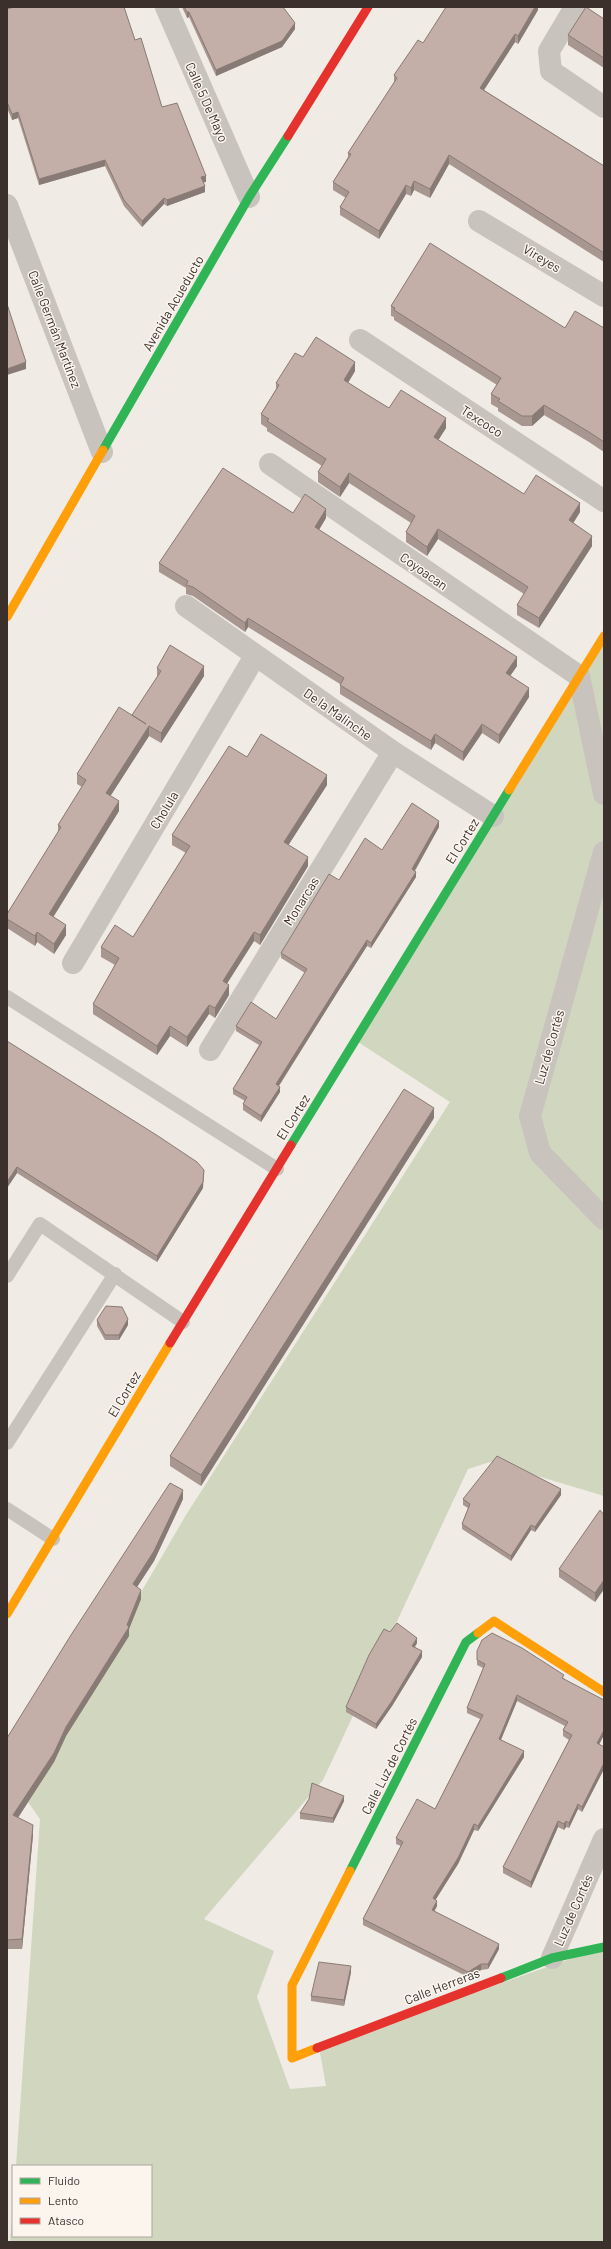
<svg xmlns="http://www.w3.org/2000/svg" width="611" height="2249" font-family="Barlow,sans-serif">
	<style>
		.green { fill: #d1d6bf }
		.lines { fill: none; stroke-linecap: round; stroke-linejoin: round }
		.lane { stroke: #c9c3be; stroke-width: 14 }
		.street { stroke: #c9c3be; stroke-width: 22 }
		.fast { stroke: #30b455; stroke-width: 9 }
		.slow { stroke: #ff9f0a; stroke-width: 9 }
		.jam { stroke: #e5322d; stroke-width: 9 }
		.wall { fill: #a89690 }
		.shaded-wall { fill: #887a75 }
		.building { fill: #c3afa7; stroke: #887a75 }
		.labels { text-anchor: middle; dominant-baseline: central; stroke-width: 3; stroke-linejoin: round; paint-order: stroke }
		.street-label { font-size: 13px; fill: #3b302b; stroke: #fbf5ee }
	</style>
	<rect width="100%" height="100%" fill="#f0ebe5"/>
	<polygon class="green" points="604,636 604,1498 601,1495 490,1462 468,1469 323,1780 204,1919 274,1951 257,1997 290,2089 326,2086 319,2047 604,1947 604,2242 10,2242 13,2205 13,2236 151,2236 151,2166 16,2166 40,1819 23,1795 186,1515 450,1102 355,1040"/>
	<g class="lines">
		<g class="lane">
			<polyline points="7,997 277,1169"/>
			<polyline points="7,1276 40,1224 183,1322"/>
			<polyline points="7,1443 115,1274"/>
			<polyline points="7,1509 53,1539"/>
		</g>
		<g class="street">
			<polyline points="166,7 249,197"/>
			<polyline points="575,7 549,51 551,71 604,107"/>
			<polyline points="7,205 102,452"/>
			<polyline points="479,221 604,296"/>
			<polyline points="360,340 604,501"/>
			<polyline points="270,464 579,676 604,794"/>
			<polyline points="186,606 393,752 493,816"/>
			<polyline points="604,852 530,1116 540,1153 604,1219"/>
			<polyline points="73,963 255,656"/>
			<polyline points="210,1050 393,752"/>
			<polyline points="552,1958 604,1839"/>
		</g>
		<g class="fast">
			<polyline points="103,450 249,197 288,136"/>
			<polyline points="291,1145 509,790"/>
			<polyline points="350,1871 466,1642 478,1633"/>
			<polyline points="501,1978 552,1958 604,1947"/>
		</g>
		<g class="slow">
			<polyline points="7,617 103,450"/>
			<polyline points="509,790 604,636"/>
			<polyline points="7,1614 170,1343"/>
			<polyline points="478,1633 494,1621 604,1692"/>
			<polyline points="317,2048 292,2058 292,1985 350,1871"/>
		</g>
		<g class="jam">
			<polyline points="288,136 368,7"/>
			<polyline points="170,1343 291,1145"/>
			<polyline points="317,2048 501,1978"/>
		</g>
	</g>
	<g class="wall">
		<polygon points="182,7 283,7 295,29 282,47 216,76 189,17 187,18"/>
		<polygon points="538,7 538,10 518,44 515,42 484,90 604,166 604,262 449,164 430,198 414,190 411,196 406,194 379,239 340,215 340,207 346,198 333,190 333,182 348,157 348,153 394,83 394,75 423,43"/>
		<polygon points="7,9 135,40 162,107 206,182 203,182 205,192 167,206 164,204 142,227 124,206 105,166 39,185 18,118 12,120 7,108"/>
		<polygon points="604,19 604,68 568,45 568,35"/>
		<polygon points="391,306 565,328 604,328 604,452 589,442 544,415 532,426 522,426 498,411 498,408 491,404 491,394 497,385 394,320 394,317 391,316"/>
		<polygon points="303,357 355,371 348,383 389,408 446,428 438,440 524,494 580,512 573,523 592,546 539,628 517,615 517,605 524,594 438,539 427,556 406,542 406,532 411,523 349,483 340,497 318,482 318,472 322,466 267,431 267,428 261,424 261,414 276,389 276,383"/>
		<polygon points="293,513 326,518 319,530 517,666 510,676 529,697 499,744 482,733 463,761 435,743 431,750 340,694 340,684 248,627 245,632 193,596 186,594 186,588 159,572 159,563"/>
		<polygon points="157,668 204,676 161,743 149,736 110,796 119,811 53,916 66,935 54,954 37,942 35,946 7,928 7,914 58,833 58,825 82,787 77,784 77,774 132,716 157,677"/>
		<polygon points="247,757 327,785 288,845 308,866 260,945 254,941 227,983 229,995 215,1018 209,1014 187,1047 170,1036 157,1055 93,1014 93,1004 115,965 101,957 101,947 133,937 186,853 172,845 172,835"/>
		<polygon points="439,827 415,871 416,877 371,948 367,946 337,993 279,1086 280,1092 261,1122 243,1110 243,1104 245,1101 233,1094 233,1089 259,1045 236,1031 236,1026 276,1019 305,973 281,958 281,953 339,880 382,850"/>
		<polygon points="7,1041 203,1188 157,1262 17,1173 7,1188"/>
		<polygon points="434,1118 201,1486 170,1466 170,1456"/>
		<polygon points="97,1320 128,1325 119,1340 105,1340 97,1326"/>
		<polygon points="561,1495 535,1532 531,1530 511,1561 462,1529 462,1524 468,1508 463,1505 463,1499"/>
		<polygon points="183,1499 154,1561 137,1587 141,1599 129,1629 129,1636 66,1736 54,1762 18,1818 33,1835 22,1949 7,1949 7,1738"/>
		<polygon points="604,1515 604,1589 595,1602 559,1577 559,1569"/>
		<polygon points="390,1632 417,1643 415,1647 422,1657 392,1706 376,1729 346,1712 346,1707"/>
		<polygon points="477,1651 564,1678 599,1744 604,1747 604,1769 582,1812 578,1809 569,1828 566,1827 564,1830 558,1827 531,1888 503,1873 503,1867 569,1740 563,1736 563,1730 565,1726 517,1701 501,1740 524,1757 478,1831 474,1830 458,1864 435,1900 437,1906 434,1911 499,1949 488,1969 481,1970 468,1977 363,1925 363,1919 401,1846 396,1844 396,1838 435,1809 480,1719 467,1713 467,1708 483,1668 477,1665"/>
		<polygon points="344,1801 333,1823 300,1819 300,1813"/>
		<polygon points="351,1972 344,2006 311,2001 311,1996"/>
	</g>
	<g class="shaded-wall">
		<polygon points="535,7 538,7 538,10 518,44 518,36"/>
		<polygon points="187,12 189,12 189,17 187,18"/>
		<polygon points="295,23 295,29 282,47 216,76 216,70"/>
		<polygon points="515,34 515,42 480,96 480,88"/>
		<polygon points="18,112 18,118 12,120 12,114"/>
		<polygon points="449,155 449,164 430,198 430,189"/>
		<polygon points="105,160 105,166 39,185 39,179"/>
		<polygon points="206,176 206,182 201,183 201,177"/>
		<polygon points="414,181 414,190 411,196 411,188"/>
		<polygon points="406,185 406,194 379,239 379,231"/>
		<polygon points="205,186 205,192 167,206 167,200"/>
		<polygon points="164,198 164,204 142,227 142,221"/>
		<polygon points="26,362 26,369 7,375 7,369"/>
		<polygon points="355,362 355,371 344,389 344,380"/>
		<polygon points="544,405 544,415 532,426 532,416"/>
		<polygon points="446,418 446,428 434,447 434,437"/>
		<polygon points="349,473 349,483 340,497 340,487"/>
		<polygon points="580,503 580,512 569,530 569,520"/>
		<polygon points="326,509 326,518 315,536 315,527"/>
		<polygon points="438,529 438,539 427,556 427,547"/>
		<polygon points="592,536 592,546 539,628 539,618"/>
		<polygon points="248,618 248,627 245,632 245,623"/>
		<polygon points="517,657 517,666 506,682 506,673"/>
		<polygon points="204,666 204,676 161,743 161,733"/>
		<polygon points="529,688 529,697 499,744 499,735"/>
		<polygon points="482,724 482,733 463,761 463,752"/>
		<polygon points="149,726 149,736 106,803 106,793"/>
		<polygon points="435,734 435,743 431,750 431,741"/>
		<polygon points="327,775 327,785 284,852 284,842"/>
		<polygon points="119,801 119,811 49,924 49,914"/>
		<polygon points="439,821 439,827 412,875 412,869"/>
		<polygon points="308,857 308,866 260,945 260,935"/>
		<polygon points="416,872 416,877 371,948 371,943"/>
		<polygon points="66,925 66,935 54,954 54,944"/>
		<polygon points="37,932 37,942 35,946 35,936"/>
		<polygon points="254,932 254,941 223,990 223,981"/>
		<polygon points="367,940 367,946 337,993 276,1090 276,1084 337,987"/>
		<polygon points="229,985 229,995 215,1018 215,1008"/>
		<polygon points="209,1005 209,1014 187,1047 187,1037"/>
		<polygon points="170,1026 170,1036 157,1055 157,1046"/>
		<polygon points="280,1087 280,1092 261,1122 261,1116"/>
		<polygon points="434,1108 434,1118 201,1486 201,1475"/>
		<polygon points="17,1167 17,1173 7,1188 7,1182"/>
		<polygon points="204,1170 203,1188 157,1262 157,1256"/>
		<polygon points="128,1319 128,1325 119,1340 119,1335"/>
		<polygon points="561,1489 561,1495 535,1532 535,1527"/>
		<polygon points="183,1490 183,1499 154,1561 133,1593 133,1584"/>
		<polygon points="531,1525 531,1530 511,1561 511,1556"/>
		<polygon points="604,1580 604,1589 595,1602 595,1593"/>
		<polygon points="141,1590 141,1599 129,1629 129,1636 66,1736 54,1762 13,1825 13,1815 127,1625"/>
		<polygon points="417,1638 417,1643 412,1651 412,1646"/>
		<polygon points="422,1651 422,1657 392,1706 376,1729 376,1724"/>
		<polygon points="517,1695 517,1701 499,1744 499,1739"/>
		<polygon points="604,1730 604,1735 597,1749 597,1743"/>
		<polygon points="524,1751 524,1757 478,1831 478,1826"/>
		<polygon points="604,1763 604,1769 582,1812 582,1807"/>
		<polygon points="344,1796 344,1801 333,1823 333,1818"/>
		<polygon points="578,1804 578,1809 569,1828 569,1823"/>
		<polygon points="558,1821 558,1827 531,1888 531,1882"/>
		<polygon points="566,1821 566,1827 564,1830 564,1824"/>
		<polygon points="474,1824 474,1830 458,1864 433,1904 433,1898"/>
		<polygon points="33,1825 33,1835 22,1949 22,1939"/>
		<polygon points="437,1901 437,1906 432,1916 432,1910"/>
		<polygon points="499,1944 499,1949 488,1969 488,1964"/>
		<polygon points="481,1964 481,1970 468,1977 468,1972"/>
		<polygon points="351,1966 351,1972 344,2006 344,2000"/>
	</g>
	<g class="building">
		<polygon points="14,7 124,7 135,40 141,38 162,107 177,103 206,176 201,177 205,186 167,200 164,198 142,221 124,200 105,160 39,179 18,112 12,114 7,102 7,9"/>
		<polygon points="184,7 283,7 295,23 282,41 216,70 189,12 187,12"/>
		<polygon points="446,7 535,7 518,36 515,34 480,88 604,166 604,253 449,155 430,189 414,181 411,188 406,185 379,231 340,207 349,192 333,182 351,154 348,153 397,78 394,75 418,40 423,43"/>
		<polygon points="586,7 604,19 604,58 568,35"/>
		<polygon points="430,243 565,328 575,311 604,328 604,442 589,432 544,405 532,416 522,416 498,401 500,399 491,394 501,378 394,310 395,308 391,306"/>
		<polygon points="7,304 26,362 7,369"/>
		<polygon points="316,337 355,362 344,380 366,394 389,408 401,390 446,418 434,437 456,451 524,494 536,475 580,503 569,520 592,536 539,618 517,605 528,587 438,529 427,547 406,532 415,516 349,473 340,487 318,472 326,459 267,421 269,419 261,414 279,385 276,383 295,353 303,357"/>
		<polygon points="223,468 293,513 305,494 326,509 315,527 517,657 506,673 529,688 499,735 482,724 463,752 435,734 431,741 340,685 344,678 248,618 245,623 193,587 186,585 188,581 159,563"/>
		<polygon points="170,645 204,666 161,733 149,726 106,793 119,801 49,914 66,925 54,944 37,932 35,936 7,919 7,914 61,827 58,825 86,780 77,774 119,707 146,724 132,715 161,671 157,668"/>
		<polygon points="261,734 327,775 284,842 308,857 260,935 254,932 223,981 229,985 215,1008 209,1005 187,1037 170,1026 157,1046 93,1004 119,958 101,947 115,925 133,937 190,846 172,835 229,746 247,757"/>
		<polygon points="412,803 439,821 412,869 416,872 371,943 367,940 337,987 276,1084 280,1087 261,1116 243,1104 247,1097 233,1089 262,1042 236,1026 251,1002 276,1019 307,969 281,953 329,874 339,880 365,838 382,850"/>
		<polygon points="7,1041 158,1136 197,1162 204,1170 203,1182 157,1256 17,1167 7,1182"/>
		<polygon points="404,1089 434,1108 201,1475 170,1456"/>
		<polygon points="106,1306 122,1307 128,1319 119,1335 105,1335 97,1320"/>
		<polygon points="497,1456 561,1489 535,1527 531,1525 511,1556 462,1524 470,1504 463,1499"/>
		<polygon points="170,1483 183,1490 154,1551 133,1584 141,1590 127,1625 129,1627 66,1727 54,1753 13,1815 33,1825 22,1939 7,1940 7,1738 71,1635"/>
		<polygon points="600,1510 604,1515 604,1580 595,1593 559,1569"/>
		<polygon points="397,1623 417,1638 412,1646 422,1651 392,1701 376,1724 346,1707 369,1655 384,1629 390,1632"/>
		<polygon points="492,1633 522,1648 564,1675 562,1678 604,1700 604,1730 597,1743 604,1747 604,1763 582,1807 578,1804 569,1823 566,1821 564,1824 558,1821 531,1882 503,1867 572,1735 563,1730 568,1722 517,1695 499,1739 524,1751 478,1826 474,1824 458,1858 433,1898 437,1901 432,1910 499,1944 488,1964 481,1964 468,1972 363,1919 403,1842 396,1838 417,1799 435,1809 483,1715 467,1708 485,1664 477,1660 477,1651 482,1640"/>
		<polygon points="312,1783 344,1796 333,1818 300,1813 309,1799"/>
		<polygon points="319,1962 351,1966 344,2000 311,1996"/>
	</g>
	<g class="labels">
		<g class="street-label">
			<text transform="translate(207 102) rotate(66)">Calle 5 De Mayo</text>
			<text transform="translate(542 258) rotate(31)">Vireyes</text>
			<text transform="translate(173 303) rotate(-60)">Avenida Acueducto</text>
			<text transform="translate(55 329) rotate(69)">Calle Germán Martínez</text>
			<text transform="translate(482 421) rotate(33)">Texcoco</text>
			<text transform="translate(424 571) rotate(35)">Coyoacan</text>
			<text transform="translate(338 714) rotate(35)">De la Malinche</text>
			<text transform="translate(164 810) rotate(-59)">Cholula</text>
			<text transform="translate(462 841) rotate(-58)">El Cortez</text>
			<text transform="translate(301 901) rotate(-58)">Monarcas</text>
			<text transform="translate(549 1047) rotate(-74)">Luz de Cortés</text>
			<text transform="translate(293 1117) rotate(-58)">El Cortez</text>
			<text transform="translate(124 1394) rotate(-59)">El Cortez</text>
			<text transform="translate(389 1766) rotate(-63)">Calle Luz de Cortés</text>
			<text transform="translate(573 1910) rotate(-66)">Luz de Cortés</text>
			<text transform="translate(442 1986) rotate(-21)">Calle Herreras</text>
		</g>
	</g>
	<rect width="611" height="2249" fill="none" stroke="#3b302b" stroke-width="16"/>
	<rect x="12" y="2165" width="140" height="72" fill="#fbf5ee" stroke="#aea6a0"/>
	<rect x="20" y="2178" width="20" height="6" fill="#30b455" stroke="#aea6a0"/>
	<text x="48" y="2185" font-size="12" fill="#3b302b">Fluido</text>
	<rect x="20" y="2198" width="20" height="6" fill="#ff9f0a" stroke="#aea6a0"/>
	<text x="48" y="2205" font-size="12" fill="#3b302b">Lento</text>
	<rect x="20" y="2218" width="20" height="6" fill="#e5322d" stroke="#aea6a0"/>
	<text x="48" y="2225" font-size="12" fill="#3b302b">Atasco</text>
</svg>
